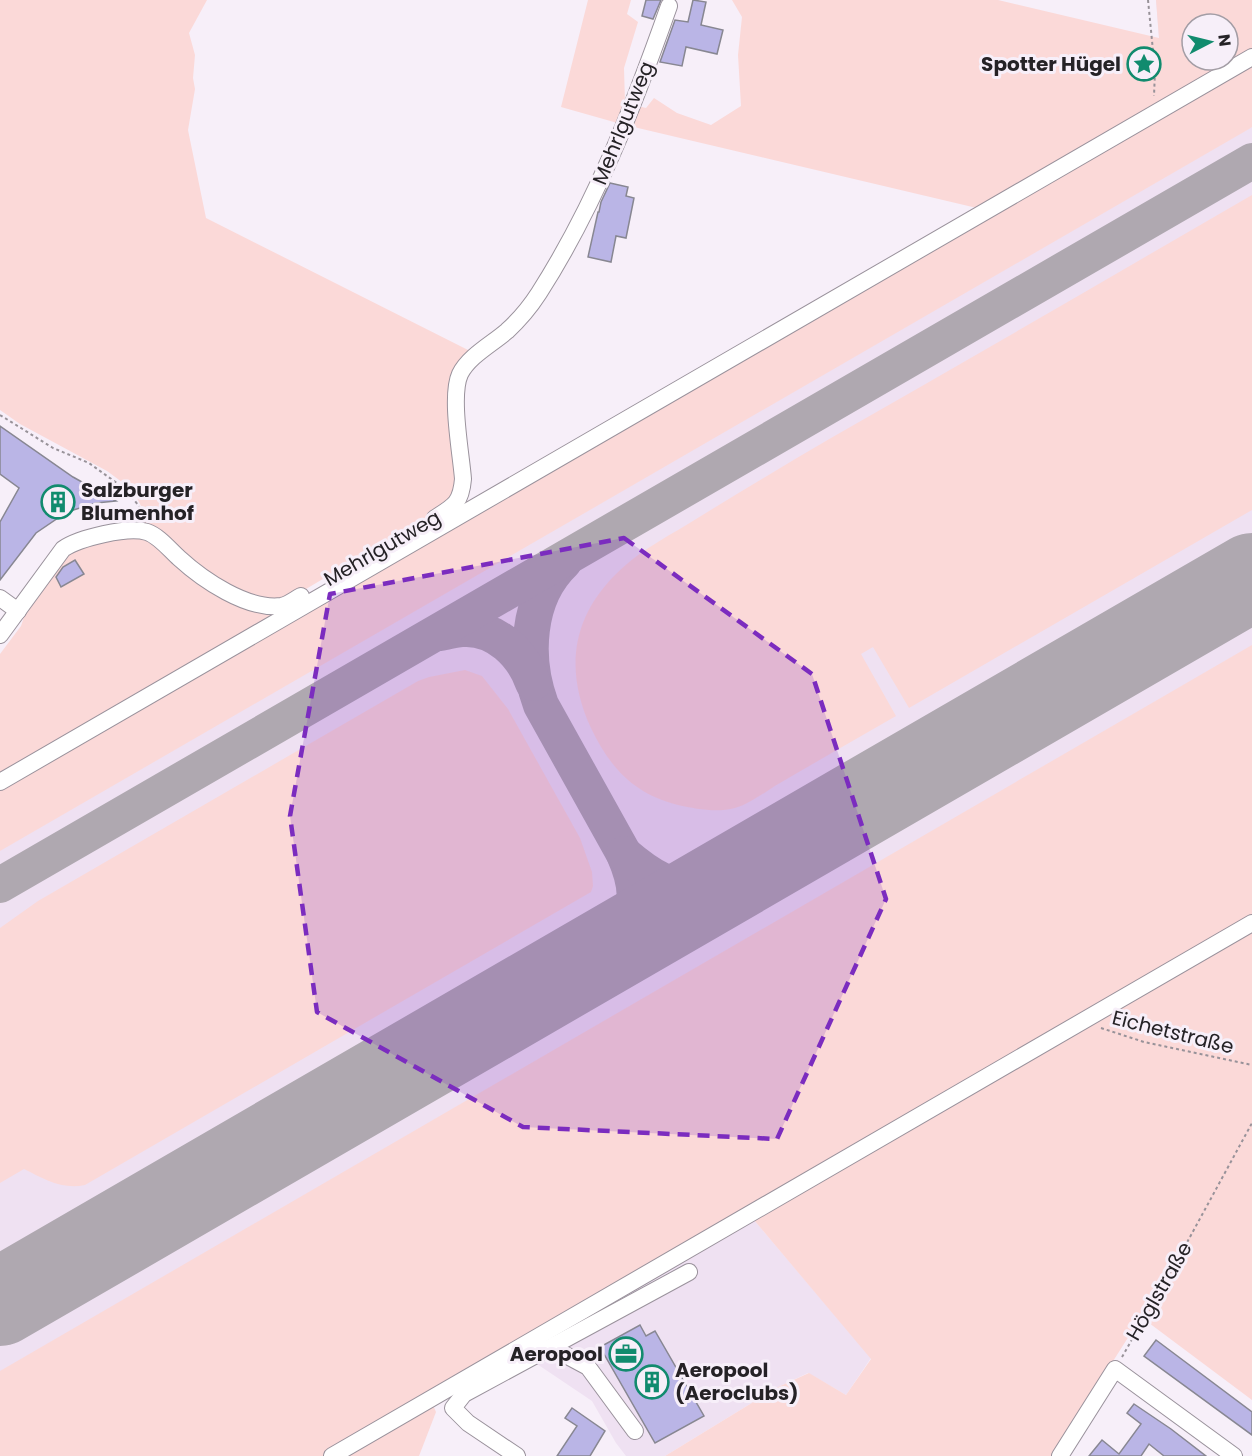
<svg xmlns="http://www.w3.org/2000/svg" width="1252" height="1456" font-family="Poppins,sans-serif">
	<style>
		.built { fill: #efe1f2; fill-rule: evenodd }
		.green { fill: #fbd9d8; fill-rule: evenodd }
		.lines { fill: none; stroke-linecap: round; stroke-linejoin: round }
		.taxiway { stroke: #afa8b0; stroke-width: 36 }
		.runway { stroke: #afa8b0; stroke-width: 88 }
		.building { fill: #bab5e6; stroke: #888792; stroke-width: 1.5 }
		.minor-casing { stroke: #9a929c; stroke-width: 18 }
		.path { stroke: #989299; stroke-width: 2; stroke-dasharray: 3 3; stroke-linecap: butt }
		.minor { stroke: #fff; stroke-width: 16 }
		.marked { fill: #7b2cbf; fill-opacity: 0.2; stroke: #7b2cbf; stroke-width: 4.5; stroke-dasharray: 12 8; stroke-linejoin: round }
		.labels { text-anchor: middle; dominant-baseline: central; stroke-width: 6; stroke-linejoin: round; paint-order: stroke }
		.poi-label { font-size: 20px; font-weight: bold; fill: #252226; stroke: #f7eff9; text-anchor: end }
		.street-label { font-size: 20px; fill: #252226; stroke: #f7eff9 }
	</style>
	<rect width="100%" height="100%" fill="#f7eff9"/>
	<path class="built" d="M1156 0H1252V929L754 1220 871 1358 846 1395 808 1373 778 1387 665 1456H626L616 1443 592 1401 537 1364 563 1348 553 1333 340 1456H0V773L981 209 1159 38ZM1192 24H1228V60H1192Z"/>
	<g class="green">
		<polygon points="0,0 207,0 189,33 195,55 193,78 195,89 188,130 206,218 474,353 462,364 460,469 453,502 284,602 283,611 0,773 0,654 21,626 27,608 65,554 77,546 135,536 145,514 137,498 130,488 107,471 20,424 0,410"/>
		<path d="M588 0H631L627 14 638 22 624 68 625 103 646 108 654 98 677 113 711 125 741 106 738 55 742 17 732 0H998L1159 38 1156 0H1252V52L981 209 621 124 561 107ZM1192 24H1228V60H1192Z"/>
		<polygon points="1252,61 1252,127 1249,129 0,851 0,786"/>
		<path d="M1252 195V510L909 708 873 647 861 654 896 716C857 738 818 761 780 783 766 791 750 804 735 808 717 813 696 809 678 805 634 794 610 768 591 728 565 672 571 619 615 575 635 554 663 539 688 524 735 495 783 466 831 438 972 358 1112 276 1252 195Z"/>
		<polygon points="1252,645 1252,918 323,1456 0,1456 0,1371"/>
		<path d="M465 670 482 676 508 709 580 838 592 872 593 886 591 892 85 1185C62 1190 44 1179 24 1169L0 1183V928L38 901 418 681 429 677Z"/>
		<polygon points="1252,930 1252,1400 1141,1317 1053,1456 665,1456 778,1387 809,1373 846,1395 871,1359 754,1220"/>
		<polygon points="432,1403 436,1412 419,1456 340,1456"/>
	</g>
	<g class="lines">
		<g class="taxiway">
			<path d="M564 562C526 598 524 659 541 705L624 854C641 893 637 908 617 945"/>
			<path d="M440 633C447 632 456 629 463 629 496 627 523 654 533 683"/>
			<path d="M624 854C647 874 676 894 708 888 715 886 723 883 730 880"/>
			<polyline points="0,885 1252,161"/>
		</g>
		<polyline class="runway" points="0,1302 1252,577"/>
	</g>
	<g class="building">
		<polygon points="646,0 661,0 653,19 642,16"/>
		<polygon points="693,0 706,2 701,25 723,30 717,54 686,47 682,66 660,62 675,20 688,22"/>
		<polygon points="610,183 628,187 626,196 634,198 626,238 616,236 611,262 588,257 598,212 599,212 601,202"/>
		<polygon points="0,426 73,477 116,501 96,503 67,512 36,533 0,580 0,522 19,488 0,474"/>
		<polygon points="75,560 84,574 61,587 56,577 63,567"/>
		<polygon points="640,1325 646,1336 655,1331 704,1416 655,1443 600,1347"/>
		<polygon points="1156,1340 1252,1412 1252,1435 1144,1356"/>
		<polygon points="1134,1404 1171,1429 1206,1456 1164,1456 1149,1444 1141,1456 1089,1456 1102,1440 1119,1454 1141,1424 1127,1413"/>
		<polygon points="572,1408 605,1431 590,1456 557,1456 577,1426 565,1418"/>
	</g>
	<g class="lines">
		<g class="minor-casing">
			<g id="minor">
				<path d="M435 518C454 506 461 503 463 479 461 453 450 396 460 374 469 356 492 344 507 331 519 320 530 307 539 293 596 204 634 105 669 6"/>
				<polyline points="0,598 18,611"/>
				<path d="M0 635 63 549C79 538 128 526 147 532 159 536 170 550 179 558 203 580 247 610 281 606 288 605 295 599 301 596"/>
				<polyline points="0,782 1252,57"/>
				<polyline points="555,1345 560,1352 588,1367 635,1431"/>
				<polyline points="332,1456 1252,923"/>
				<polyline points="517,1456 468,1423 453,1408 464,1394 689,1272"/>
				<polyline points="1060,1456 1115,1369 1234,1456"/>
			</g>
		</g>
		<g class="path">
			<polyline points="1148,0 1155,71 1154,96"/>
			<polyline points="0,415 53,448 89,463 125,489 139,506 142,517"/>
			<polyline points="1101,1028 1144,1042 1252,1065"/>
			<polyline points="1122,1357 1178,1259 1252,1123"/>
		</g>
		<use href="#minor" class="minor"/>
	</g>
	<path class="marked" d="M624 538 812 674 886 899 777 1139 523 1127 317 1012 290 816 330 594Z"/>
	<defs>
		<g id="sight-ring" transform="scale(1.725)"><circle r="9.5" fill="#f7eff9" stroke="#118b6e" stroke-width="1.5"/><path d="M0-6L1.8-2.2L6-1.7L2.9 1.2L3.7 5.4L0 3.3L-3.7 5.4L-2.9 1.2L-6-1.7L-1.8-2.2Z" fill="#118b6e"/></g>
		<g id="building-ring" transform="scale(1.725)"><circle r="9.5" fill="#f7eff9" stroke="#118b6e" stroke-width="1.5"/><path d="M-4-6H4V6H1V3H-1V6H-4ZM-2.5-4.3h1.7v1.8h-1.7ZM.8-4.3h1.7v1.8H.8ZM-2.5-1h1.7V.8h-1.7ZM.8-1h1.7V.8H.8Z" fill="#118b6e"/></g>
		<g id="office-ring" transform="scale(1.725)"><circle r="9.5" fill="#f7eff9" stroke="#118b6e" stroke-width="1.5"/><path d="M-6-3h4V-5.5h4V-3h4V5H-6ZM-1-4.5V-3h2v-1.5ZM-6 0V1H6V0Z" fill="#118b6e"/></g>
	</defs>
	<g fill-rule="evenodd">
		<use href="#sight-ring" x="1144" y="64"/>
		<use href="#building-ring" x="58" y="502"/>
		<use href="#office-ring" x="626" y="1354"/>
		<use href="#building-ring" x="652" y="1382"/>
	</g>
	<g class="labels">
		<g class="poi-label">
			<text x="1121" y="64">Spotter Hügel</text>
			<text x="81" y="490" text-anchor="start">Salzburger<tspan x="81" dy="23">Blumenhof</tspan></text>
			<text x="603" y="1354">Aeropool</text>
			<text x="675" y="1370" text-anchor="start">Aeropool<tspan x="675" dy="23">(Aeroclubs)</tspan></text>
		</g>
		<g class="street-label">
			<text transform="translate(623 123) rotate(-68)">Mehrlgutweg</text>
			<text transform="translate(382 548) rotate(-30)">Mehrlgutweg</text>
			<text transform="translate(1173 1032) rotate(14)">Eichetstraße</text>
			<text transform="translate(1159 1291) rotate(-60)">Höglstraße</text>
		</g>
	</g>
	<g transform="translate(1210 42) rotate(83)"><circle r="28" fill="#f7eff9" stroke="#a39da5" stroke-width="1.5"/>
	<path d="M0-4.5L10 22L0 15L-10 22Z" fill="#118b6e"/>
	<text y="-9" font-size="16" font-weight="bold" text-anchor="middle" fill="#252226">N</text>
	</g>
</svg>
